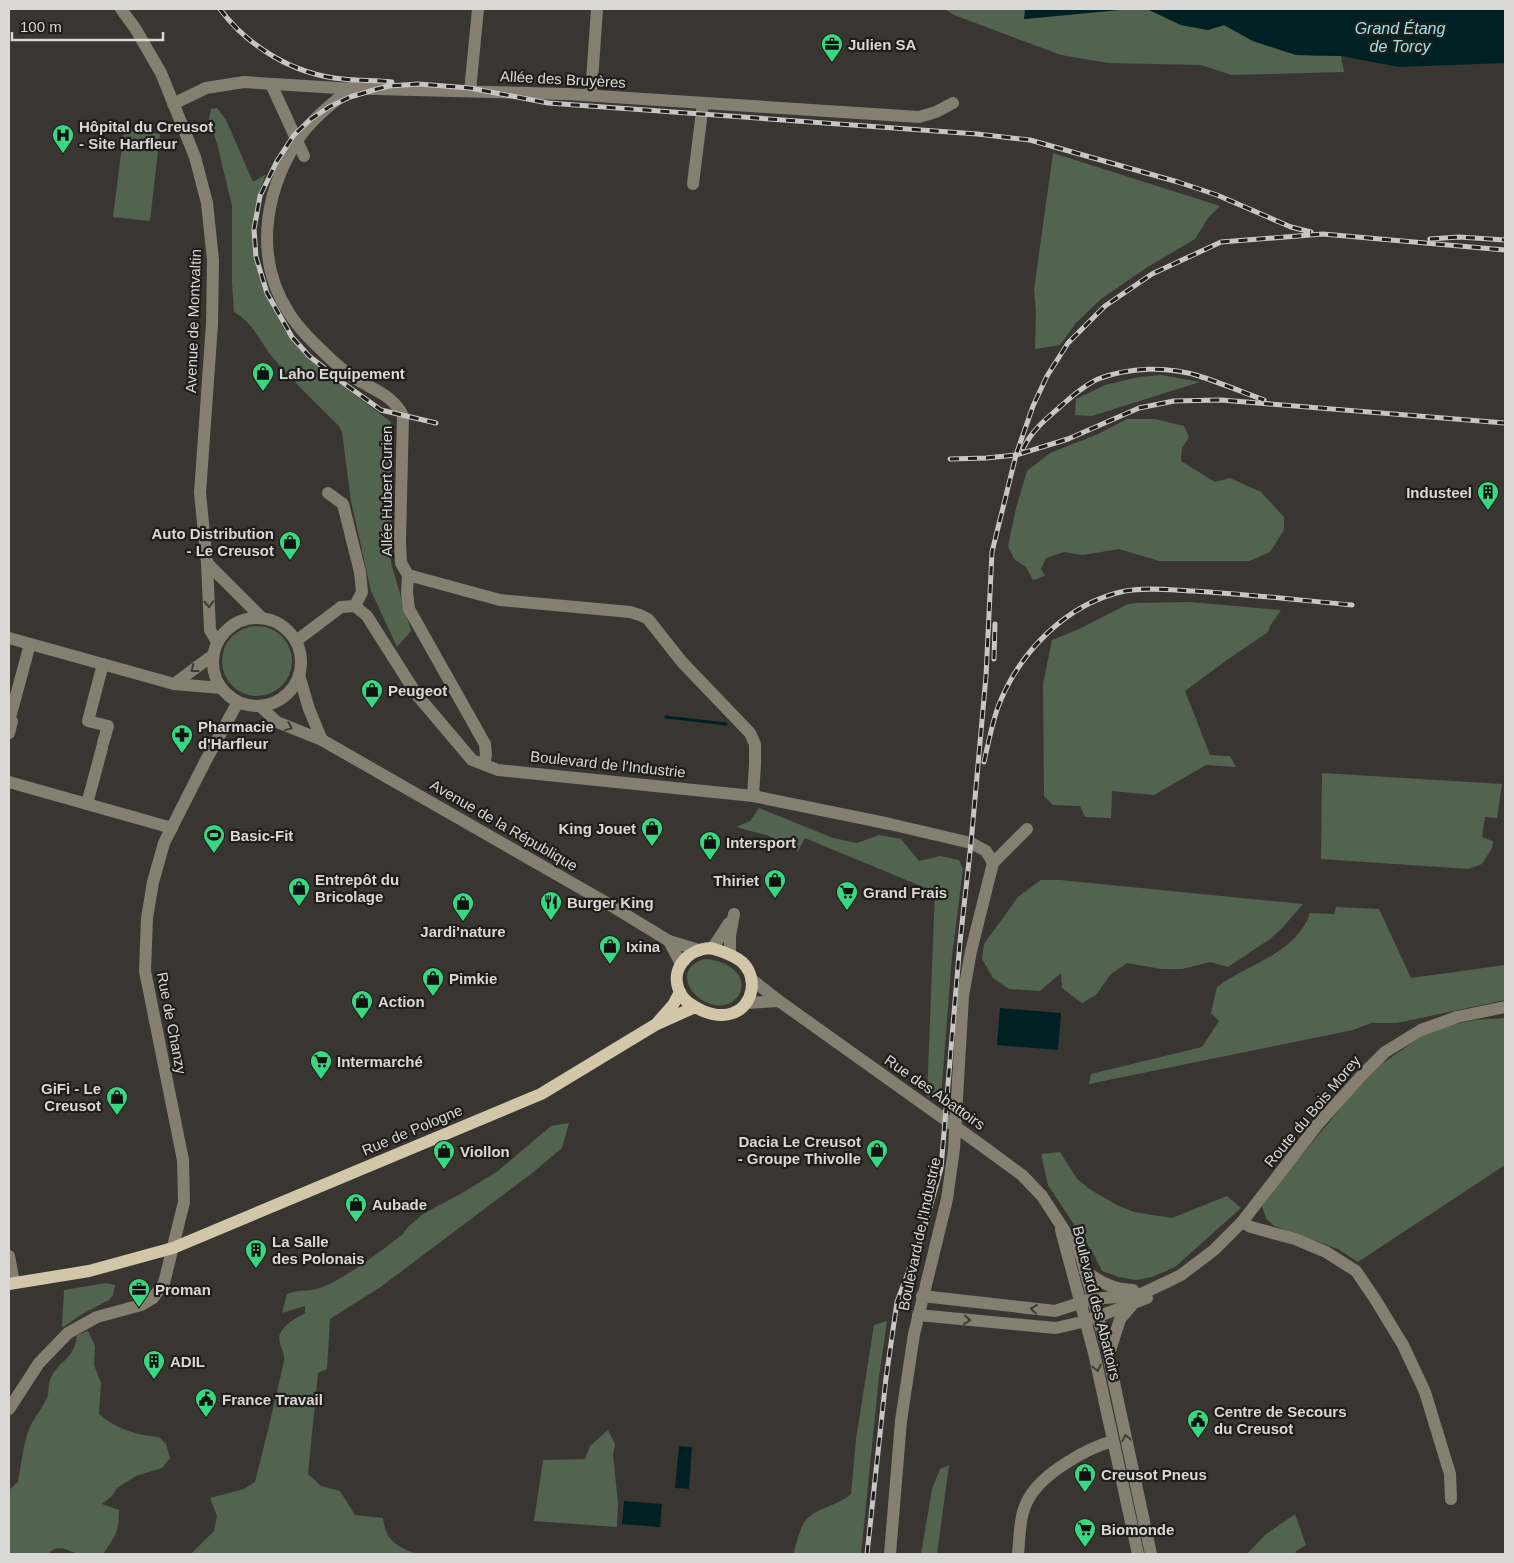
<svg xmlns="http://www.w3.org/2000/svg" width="1514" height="1563" font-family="Arial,sans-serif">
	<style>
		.green { fill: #526350 }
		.water { fill: #002124 }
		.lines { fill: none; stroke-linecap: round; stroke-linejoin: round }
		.stream { stroke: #002124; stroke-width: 3 }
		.minor { stroke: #847f71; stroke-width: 12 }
		.major { stroke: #d2c7a9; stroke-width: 12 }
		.rail-casing { stroke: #c8c6c3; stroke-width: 5 }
		.rail { stroke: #1f1e1b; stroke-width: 3; stroke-dasharray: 9; stroke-linecap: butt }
		.oneway { stroke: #3d3b35 }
		.labels { text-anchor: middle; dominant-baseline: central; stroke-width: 4.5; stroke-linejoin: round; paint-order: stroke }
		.poi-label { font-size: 15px; font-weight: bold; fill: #dad8d5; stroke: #1f1e1b; text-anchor: start }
		.street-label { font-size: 15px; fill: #dad8d5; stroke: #1f1e1b }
		.water-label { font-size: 16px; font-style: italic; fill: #95e5ec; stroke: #1f1e1b }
	</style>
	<rect width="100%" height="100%" fill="#393631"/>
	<g class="green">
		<polygon points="945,9 1025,9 1025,19 1130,9 1147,9 1181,25 1208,30 1224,25 1253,41 1296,55 1341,56 1344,72 1232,75 1201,65 1108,63 1061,55 954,15"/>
		<path d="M217 108 226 120 253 182 266 174 259 193 252 230 262 286 285 331 332 378 391 422V563L411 631 397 647 371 591 351 501 342 432 339 426C317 404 294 382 274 359 260 343 254 323 234 312L232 283V206L218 147 209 119 211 109Z"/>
		<polygon points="124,130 160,134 150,221 113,217"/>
		<polygon points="1053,153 1220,206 1208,218 1195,239 1146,268 1101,299 1076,323 1060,345 1035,349 1036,311 1034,290"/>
		<polygon points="1161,375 1200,382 1092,416 1075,415 1076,399 1105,385 1139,377"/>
		<polygon points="1127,419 1155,419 1184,426 1189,437 1182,448 1181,461 1215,482 1230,478 1261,492 1284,517 1284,530 1270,552 1249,561 1159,561 1119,549 1083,555 1064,552 1046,558 1041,569 1045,576 1033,580 1026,567 1014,559 1008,546 1016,508 1027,471 1050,453 1098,434"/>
		<polygon points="1190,602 1281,610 1270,626 1268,632 1227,660 1185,691 1210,755 1230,756 1236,767 1206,765 1154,795 1112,791 1111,818 1085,817 1080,806 1053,805 1044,796 1043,684 1052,640 1079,629 1128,604 1137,603"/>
		<circle cx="257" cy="661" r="35"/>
		<polygon points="1322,773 1502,784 1497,818 1485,817 1482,837 1493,841 1492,848 1482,864 1469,869 1321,859"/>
		<polygon points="759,808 833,838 857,843 879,835 901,839 919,861 940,856 959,860 963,869 952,956 941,1098 927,1097 935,892 805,838 798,851 769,836 736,827 750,821"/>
		<polygon points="1041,880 1060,880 1303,904 1283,927 1270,939 1228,967 1210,962 1182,969 1161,969 1127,963 1111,974 1096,995 1082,1003 1062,988 1061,973 1040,991 1009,989 993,978 982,959 984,944 1018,897"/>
		<path d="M1336 907 1379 909 1411 978 1505 965V1000L1397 1023H1371L1353 1030 1089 1084 1091 1074 1202 1047 1219 1021 1211 1013 1217 987C1248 964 1297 953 1310 913L1334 914Z"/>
		<path d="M704 959C720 959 746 970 741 990 740 995 736 999 732 1002 706 1018 663 973 704 959Z"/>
		<polygon points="1505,1018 1505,1165 1358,1262 1338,1249 1274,1226 1266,1218 1262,1206 1265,1199 1350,1097 1380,1065 1432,1029 1475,1020"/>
		<path d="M569 1123 562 1148 531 1174 382 1286 330 1319 327 1369 318 1373 308 1474 321 1486 340 1491 355 1515 383 1518C386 1541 396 1546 416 1554H191L214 1531 217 1516 210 1498 244 1489 255 1482C265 1442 275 1402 284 1361 286 1352 275 1341 281 1332 286 1323 297 1318 305 1313V1306L282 1313 287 1294C299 1289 306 1292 317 1289 343 1281 379 1252 402 1235L408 1227 423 1214 462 1193 498 1171 551 1126Z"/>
		<polygon points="1060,1152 1077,1179 1091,1190 1117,1205 1134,1212 1172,1218 1227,1196 1241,1208 1175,1267 1152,1277 1136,1280 1119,1277 1102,1271 1094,1255 1048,1185 1041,1154"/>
		<polygon points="106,1283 115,1285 113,1295 109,1300 82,1314 62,1328 64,1290"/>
		<path d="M887 1321 879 1377 861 1554H793C796 1546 800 1526 806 1520 816 1508 839 1505 851 1494L856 1439 874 1325Z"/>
		<path d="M88 1331 95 1346 94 1365 101 1383 99 1414C114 1428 139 1436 159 1437L166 1444 170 1458 162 1468 136 1476 117 1488 112 1496 102 1504 119 1510C119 1533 115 1536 103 1554 96 1554 86 1556 78 1554 67 1551 58 1543 48 1554H9V1490L18 1482C21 1465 23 1446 29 1429 34 1417 44 1407 48 1395 49 1390 48 1384 50 1380 58 1360 75 1360 77 1335Z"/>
		<polygon points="608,1430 615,1444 613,1455 618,1503 617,1527 534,1521 543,1460 585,1459 590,1446"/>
		<polygon points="949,1465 937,1554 921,1554 932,1489 940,1469"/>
		<polygon points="1295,1514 1306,1545 1296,1551 1295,1554 1247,1554 1265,1535"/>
	</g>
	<g class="water">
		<polygon points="1025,9 1130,9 1024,19"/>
		<polygon points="1147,9 1505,9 1505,63 1399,67 1341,56 1296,55 1253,41 1224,25 1208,30 1181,25"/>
		<polygon points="1000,1008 1061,1013 1058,1050 997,1045"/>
		<polygon points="679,1446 692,1447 689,1489 675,1488"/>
		<polygon points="624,1501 662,1504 660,1527 622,1524"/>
	</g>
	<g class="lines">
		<polyline class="stream" points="666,717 726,724"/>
		<g class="minor">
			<polyline points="121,9 135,28 161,73 195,157 207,203 213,260 212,324 200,493 207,563 210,630 217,642"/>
			<polyline points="271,84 304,156"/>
			<path d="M351 88C332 104 310 120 297 141 264 194 254 259 289 313 301 332 319 348 335 363 342 369 349 375 356 379 374 390 394 396 403 416L400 541 401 563 408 575 500 600 630 612 640 615 648 619 682 662 750 733 755 744V764L753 796"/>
			<polyline points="470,91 478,9"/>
			<polyline points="591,95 597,9"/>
			<polyline points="173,104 206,88 244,82 338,88 567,94 919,117 936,112 953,103"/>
			<polyline points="693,184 703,103"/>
			<polyline points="328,493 343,504 360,572 362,592 355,606"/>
			<polyline points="207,563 261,617"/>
			<polyline points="408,575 407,593 409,609 485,744 486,755 484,764"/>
			<circle cx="257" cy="662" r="44"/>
			<polyline points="9,638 174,684 221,688"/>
			<polyline points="296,641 341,607 355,606 367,616 417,695 472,760 498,770 753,796 890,824 971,843 986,851 993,863"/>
			<polyline points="103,664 88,721 108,726 103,743"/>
			<polyline points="299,675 309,709 322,740"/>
			<polyline points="174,684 213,655"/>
			<polyline points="260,706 277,722 322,740 605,902 669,941 699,950"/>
			<polyline points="11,714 30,644"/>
			<polyline points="9,733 12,721"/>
			<polyline points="9,782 172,828"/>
			<polyline points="87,804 102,748"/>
			<polyline points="669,941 681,964"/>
			<polyline points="712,949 729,923"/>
			<polyline points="730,955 730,936 734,914"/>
			<polyline points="751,979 779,1001 981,1145 1022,1175 1042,1196 1081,1256 1107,1350 1151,1554"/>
			<polyline points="746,1003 779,1001"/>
			<polyline points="1242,1222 1251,1227 1295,1239 1326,1252 1356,1271 1375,1299 1403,1345 1425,1392 1450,1474 1451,1499"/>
			<polyline points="1061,1230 1094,1353 1138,1554"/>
			<polyline points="9,1256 14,1283"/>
			<path d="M1085 1271C1100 1282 1114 1290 1133 1290"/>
			<polyline points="922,1296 1055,1311 1092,1299 1139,1295 1171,1280 1181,1275 1214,1250 1242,1222 1318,1124 1364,1073 1385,1052 1421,1030 1457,1017 1505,1007"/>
			<polyline points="918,1315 1056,1328 1086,1321 1147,1298"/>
			<polyline points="1109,1354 1120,1319 1132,1305"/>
			<polyline points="9,1409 39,1363 68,1333 97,1317 141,1305 153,1298 164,1283 184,1202 183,1160 145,971 147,918 153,882 164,843 205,762 238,702"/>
			<polyline points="890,1554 901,1421 914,1334 947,1199 954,1149 963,996 971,951 993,863 1027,829"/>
			<path d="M1018 1554C1020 1536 1019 1514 1029 1498 1043 1473 1087 1448 1113 1441"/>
		</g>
		<g class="major">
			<path d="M711 948C721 951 734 955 742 962 758 977 754 1005 733 1013 723 1017 713 1015 703 1011 695 1007 687 1004 682 996 667 972 686 949 711 948Z"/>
			<polyline points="658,1022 673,1005 680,992"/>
			<polyline points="9,1284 89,1271 173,1248 541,1094 655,1025 695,1007"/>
		</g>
		<g class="rail-casing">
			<g id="rail">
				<path d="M220 9C248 47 295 75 343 79 359 81 376 80 392 82"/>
				<polyline points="1430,239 1459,237 1505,240"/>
				<polyline points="436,423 381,410 346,385 309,356 292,337 267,293 256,257 254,229 260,196 277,161 294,135 311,119 329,107 350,97 377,89 389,86 418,84 470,88 548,103 977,134 1030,140 1178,182 1217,195 1291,227 1311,232"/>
				<path d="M1023 449C1031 431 1047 418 1061 406 1071 397 1085 385 1098 379 1129 367 1168 366 1199 376 1221 383 1242 392 1264 400"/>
				<polyline points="950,459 986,458 1016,455 1068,439 1139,408 1174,401 1221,400 1505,423"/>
				<polyline points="994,659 995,624"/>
				<path d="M984 762C988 744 992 724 998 707 1019 652 1067 603 1125 591 1147 587 1171 590 1193 591 1246 594 1299 600 1352 605"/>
				<polyline points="867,1554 886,1378 897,1302 922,1236 941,1168 960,942 971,843 986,676 992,552 1016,455 1033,406 1047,376 1068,343 1105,306 1152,274 1221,242 1323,234 1505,250"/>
			</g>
		</g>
		<use href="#rail" class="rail"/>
	</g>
	<defs><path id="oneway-chevron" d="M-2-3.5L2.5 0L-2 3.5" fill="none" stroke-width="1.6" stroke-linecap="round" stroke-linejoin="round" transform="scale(1.25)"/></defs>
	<g class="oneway">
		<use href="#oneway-chevron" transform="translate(209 604) rotate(87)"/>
		<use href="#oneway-chevron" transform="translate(194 669) rotate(143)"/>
		<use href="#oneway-chevron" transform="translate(289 727) rotate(22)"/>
		<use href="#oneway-chevron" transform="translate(1034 1309) rotate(-173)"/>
		<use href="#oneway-chevron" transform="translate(967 1320) rotate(5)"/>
		<use href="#oneway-chevron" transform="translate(1097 1368) rotate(77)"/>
		<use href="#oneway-chevron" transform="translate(1126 1438) rotate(-102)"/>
	</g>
	<defs>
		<g id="office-pin" transform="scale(1.125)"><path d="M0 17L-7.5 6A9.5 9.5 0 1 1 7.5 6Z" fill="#37d880" stroke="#1f1e1b"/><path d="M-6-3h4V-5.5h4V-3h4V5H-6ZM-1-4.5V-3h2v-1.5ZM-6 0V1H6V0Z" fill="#111"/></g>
		<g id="hospital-pin" transform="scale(1.125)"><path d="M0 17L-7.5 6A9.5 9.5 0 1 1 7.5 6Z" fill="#37d880" stroke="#1f1e1b"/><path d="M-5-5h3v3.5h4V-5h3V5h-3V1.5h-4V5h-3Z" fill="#111"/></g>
		<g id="shop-pin" transform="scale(1.125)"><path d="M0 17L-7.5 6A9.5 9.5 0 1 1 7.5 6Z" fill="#37d880" stroke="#1f1e1b"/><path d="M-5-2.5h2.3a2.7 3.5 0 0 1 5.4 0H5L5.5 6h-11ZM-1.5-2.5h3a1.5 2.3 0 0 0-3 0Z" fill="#111"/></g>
		<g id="building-pin" transform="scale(1.125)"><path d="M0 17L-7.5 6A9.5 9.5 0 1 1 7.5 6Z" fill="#37d880" stroke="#1f1e1b"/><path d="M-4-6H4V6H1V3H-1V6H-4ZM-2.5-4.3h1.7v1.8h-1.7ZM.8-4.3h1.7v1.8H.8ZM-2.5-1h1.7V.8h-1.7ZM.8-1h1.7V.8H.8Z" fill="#111"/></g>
		<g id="pharmacy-pin" transform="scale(1.125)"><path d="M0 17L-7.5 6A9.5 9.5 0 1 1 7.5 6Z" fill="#37d880" stroke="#1f1e1b"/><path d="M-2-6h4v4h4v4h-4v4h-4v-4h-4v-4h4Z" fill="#111"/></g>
		<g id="stadium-pin" transform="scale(1.125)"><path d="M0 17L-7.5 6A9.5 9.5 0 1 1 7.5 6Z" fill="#37d880" stroke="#1f1e1b"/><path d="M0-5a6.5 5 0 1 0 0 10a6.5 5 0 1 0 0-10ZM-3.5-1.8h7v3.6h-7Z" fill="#111"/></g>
		<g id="supermarket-pin" transform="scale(1.125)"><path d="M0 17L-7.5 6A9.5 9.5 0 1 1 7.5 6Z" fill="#37d880" stroke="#1f1e1b"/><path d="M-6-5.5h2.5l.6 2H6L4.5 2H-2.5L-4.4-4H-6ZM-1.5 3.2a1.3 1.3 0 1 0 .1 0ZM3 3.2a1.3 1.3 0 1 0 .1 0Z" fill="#111"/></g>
		<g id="restaurant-pin" transform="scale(1.125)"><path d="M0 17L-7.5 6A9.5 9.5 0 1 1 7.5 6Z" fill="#37d880" stroke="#1f1e1b"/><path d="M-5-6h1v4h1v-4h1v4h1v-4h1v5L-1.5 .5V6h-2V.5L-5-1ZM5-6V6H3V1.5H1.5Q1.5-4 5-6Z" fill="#111"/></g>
		<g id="civic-pin" transform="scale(1.125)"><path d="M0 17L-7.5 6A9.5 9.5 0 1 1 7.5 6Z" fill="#37d880" stroke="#1f1e1b"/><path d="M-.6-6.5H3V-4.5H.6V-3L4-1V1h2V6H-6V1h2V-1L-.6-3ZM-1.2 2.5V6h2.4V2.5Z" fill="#111"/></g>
	</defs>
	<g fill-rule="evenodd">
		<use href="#office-pin" x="832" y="44"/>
		<use href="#hospital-pin" x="63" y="135"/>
		<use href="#shop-pin" x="263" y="373"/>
		<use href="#building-pin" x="1488" y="492"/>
		<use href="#shop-pin" x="290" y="542"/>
		<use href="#shop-pin" x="372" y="690"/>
		<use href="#pharmacy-pin" x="182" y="735"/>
		<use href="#shop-pin" x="652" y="828"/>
		<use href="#stadium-pin" x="214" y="835"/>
		<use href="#shop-pin" x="710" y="842"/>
		<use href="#shop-pin" x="775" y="880"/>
		<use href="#shop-pin" x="299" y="888"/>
		<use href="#supermarket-pin" x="847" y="892"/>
		<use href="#restaurant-pin" x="551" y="902"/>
		<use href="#shop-pin" x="463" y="903"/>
		<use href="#shop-pin" x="610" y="946"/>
		<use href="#shop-pin" x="433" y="978"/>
		<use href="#shop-pin" x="362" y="1001"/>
		<use href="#supermarket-pin" x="321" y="1061"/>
		<use href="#shop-pin" x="117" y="1097"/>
		<use href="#shop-pin" x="877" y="1150"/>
		<use href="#shop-pin" x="444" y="1151"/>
		<use href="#shop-pin" x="356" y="1204"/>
		<use href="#building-pin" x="256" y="1250"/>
		<use href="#office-pin" x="139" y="1289"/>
		<use href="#building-pin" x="154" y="1361"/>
		<use href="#civic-pin" x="206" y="1399"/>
		<use href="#civic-pin" x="1198" y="1420"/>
		<use href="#shop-pin" x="1085" y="1474"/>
		<use href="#supermarket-pin" x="1085" y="1529"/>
	</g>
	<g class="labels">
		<g class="poi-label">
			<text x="848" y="44">Julien SA</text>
			<text x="79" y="126">Hôpital du Creusot<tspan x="79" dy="17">- Site Harfleur</tspan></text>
			<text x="279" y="373">Laho Equipement</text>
			<text x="1472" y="492" text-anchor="end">Industeel</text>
			<text x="274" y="533" text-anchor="end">Auto Distribution<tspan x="274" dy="17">- Le Creusot</tspan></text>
			<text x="388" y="690">Peugeot</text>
			<text x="198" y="726">Pharmacie<tspan x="198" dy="17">d'Harfleur</tspan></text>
			<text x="636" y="828" text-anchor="end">King Jouet</text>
			<text x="230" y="835">Basic-Fit</text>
			<text x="726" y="842">Intersport</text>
			<text x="315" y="879">Entrepôt du<tspan x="315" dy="17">Bricolage</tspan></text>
			<text x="759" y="880" text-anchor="end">Thiriet</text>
			<text x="863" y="892">Grand Frais</text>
			<text x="567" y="902">Burger King</text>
			<text x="463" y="931" text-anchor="middle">Jardi'nature</text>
			<text x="626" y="946">Ixina</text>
			<text x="449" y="978">Pimkie</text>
			<text x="378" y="1001">Action</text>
			<text x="337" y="1061">Intermarché</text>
			<text x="101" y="1088" text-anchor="end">GiFi - Le<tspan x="101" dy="17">Creusot</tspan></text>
			<text x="861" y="1141" text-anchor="end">Dacia Le Creusot<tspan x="861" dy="17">- Groupe Thivolle</tspan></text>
			<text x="460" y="1151">Viollon</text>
			<text x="372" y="1204">Aubade</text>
			<text x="272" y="1241">La Salle<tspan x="272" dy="17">des Polonais</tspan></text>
			<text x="155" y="1289">Proman</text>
			<text x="170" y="1361">ADIL</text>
			<text x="222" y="1399">France Travail</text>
			<text x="1214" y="1411">Centre de Secours<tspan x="1214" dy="17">du Creusot</tspan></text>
			<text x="1101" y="1474">Creusot Pneus</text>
			<text x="1101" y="1529">Biomonde</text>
		</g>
		<g class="street-label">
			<text transform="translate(563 79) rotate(3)">Allée des Bruyères</text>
			<text transform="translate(193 321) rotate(-88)">Avenue de Montvaltin</text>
			<text transform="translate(386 491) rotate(-90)">Allée Hubert Curien</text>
			<text transform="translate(608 764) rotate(6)">Boulevard de l'Industrie</text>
			<text transform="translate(504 825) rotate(30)">Avenue de la République</text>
			<text transform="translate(172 1023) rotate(79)">Rue de Chanzy</text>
			<text transform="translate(935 1092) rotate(35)">Rue des Abattoirs</text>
			<text transform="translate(1312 1111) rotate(-50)">Route du Bois Morey</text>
			<text transform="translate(412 1130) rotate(-23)">Rue de Pologne</text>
			<text transform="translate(919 1234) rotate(-78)">Boulevard de l'Industrie</text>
			<text transform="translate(1097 1303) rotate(76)">Boulevard des Abattoirs</text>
		</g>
		<g class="water-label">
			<text x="1400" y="28">Grand Étang<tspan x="1400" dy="18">de Torcy</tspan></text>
		</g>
	</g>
	<rect width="1514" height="1563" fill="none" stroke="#dad8d5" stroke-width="20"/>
	<path d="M12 32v8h151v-8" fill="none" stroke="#dad8d5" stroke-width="2.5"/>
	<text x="20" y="32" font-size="15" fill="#dad8d5" stroke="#1f1e1b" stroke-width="4" paint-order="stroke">100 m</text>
</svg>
